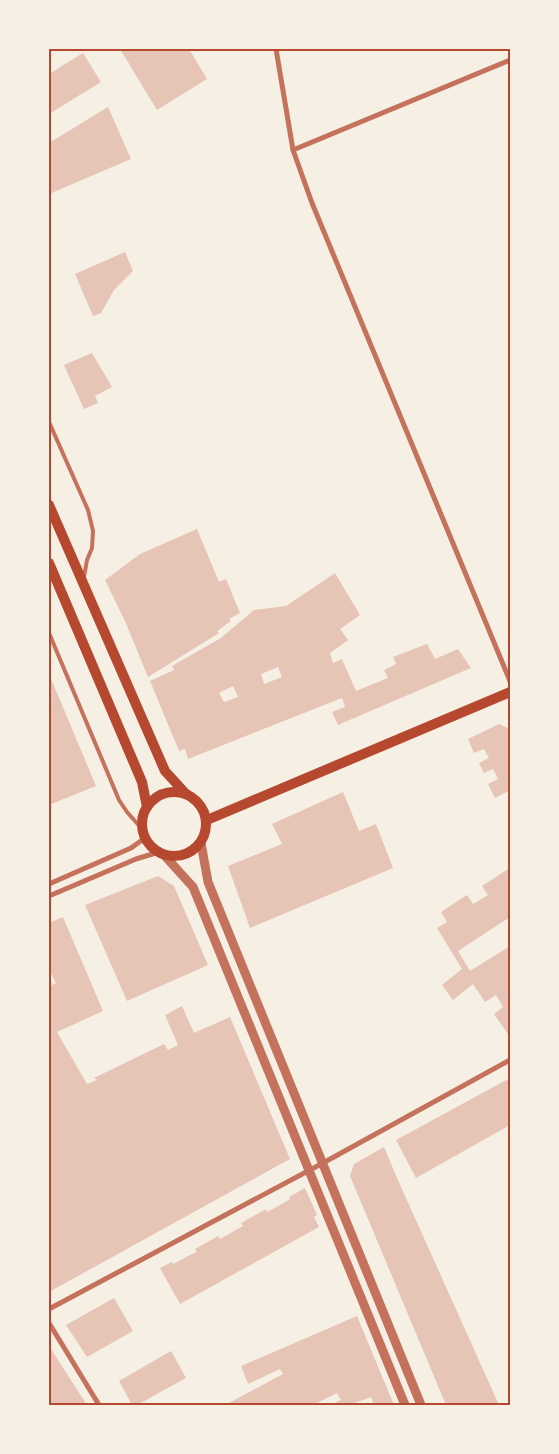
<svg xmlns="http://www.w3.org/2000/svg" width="559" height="1454" font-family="'Space Grotesk',sans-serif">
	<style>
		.building { fill: #e6c5b7; fill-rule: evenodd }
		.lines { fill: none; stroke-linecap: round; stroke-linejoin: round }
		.service { stroke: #c5725c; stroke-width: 4 }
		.minor { stroke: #c5725c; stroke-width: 5 }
		.tertiary { stroke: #c5725c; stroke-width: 9 }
		.secondary { stroke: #b5482f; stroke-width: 10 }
		.neatline { fill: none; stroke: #b5482f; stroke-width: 2 }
	</style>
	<rect width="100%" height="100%" fill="#f6efe4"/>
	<g class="building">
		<polygon points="120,49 189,49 207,79 157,110"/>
		<polygon points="83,53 101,82 49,114 49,74"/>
		<polygon points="108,107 131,159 49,194 49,143"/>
		<polygon points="125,252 133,271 114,290 101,313 93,316 75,274"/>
		<polygon points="92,353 112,387 95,396 98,403 84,409 64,365"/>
		<polygon points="197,529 219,582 226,579 240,613 229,619 231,621 217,631 219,633 148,677 125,621 105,580 140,554"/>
		<path d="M335 573 360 615 340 629 348 640 330 653 333 663 342 659 356 691 388 678 384 670 396 664 393 657 427 644 435 659 458 649 471 668 338 725 332 712 345 707 342 698 188 759 185 749 179 751 150 681 174 670 172 666 221 638 254 610 286 606ZM278 667 282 677 264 684 261 674ZM233 686 238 697 224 702 219 693Z"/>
		<polygon points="49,674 96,786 49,805"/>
		<polygon points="499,724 510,729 510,790 495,798 488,784 498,779 493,769 484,773 479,763 489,758 484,749 474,753 468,739"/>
		<polygon points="343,792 359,831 376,824 393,868 250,928 228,866 282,844 272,824"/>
		<polygon points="508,869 510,873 510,917 458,951 470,971 510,946 510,1037 494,1014 503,1007 496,995 485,1002 473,984 453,1000 442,985 462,969 437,928 447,922 441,912 467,895 473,904 488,895 482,886"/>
		<polygon points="158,876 174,886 208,965 127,1001 85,905"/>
		<polygon points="63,917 103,1011 57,1032 87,1084 97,1080 94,1078 164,1044 168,1050 178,1045 165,1015 182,1006 194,1033 230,1017 290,1159 49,1292 49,986 56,983 51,973 49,974 49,923"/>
		<polygon points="510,1078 510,1125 416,1178 396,1140"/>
		<polygon points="384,1147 397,1178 499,1405 446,1405 350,1176 354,1164"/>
		<polygon points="305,1188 317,1215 314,1217 319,1227 180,1304 160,1268 172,1262 173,1264 188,1256 197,1252 195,1249 218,1236 220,1239 243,1226 241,1223 266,1209 267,1212 282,1204 290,1199 289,1197"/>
		<polygon points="114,1298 133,1331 87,1357 66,1325"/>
		<polygon points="357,1316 394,1405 374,1405 371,1397 349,1405 330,1405 341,1400 337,1393 313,1405 225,1405 283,1374 280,1369 248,1384 241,1366"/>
		<polygon points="49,1346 87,1405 49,1405"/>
		<polygon points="171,1351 186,1378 137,1405 132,1405 119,1381"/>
	</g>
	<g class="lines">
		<g class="service">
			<polyline points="49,422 88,510 93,531 92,548 87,560 84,577"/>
			<polyline points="49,633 119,800 127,812 143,830"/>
		</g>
		<g class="minor">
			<polyline points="276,49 293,150 312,203 510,681"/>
			<polyline points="293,150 510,60"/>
			<polyline points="49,884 131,848 145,838"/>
			<polyline points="49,896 136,859 159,852"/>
			<polyline points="49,1309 323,1163 510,1060"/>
			<polyline points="49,1323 99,1405"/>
		</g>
		<g class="tertiary">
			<polyline points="201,843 208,882 421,1405"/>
			<polyline points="164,855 193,887 405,1405"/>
		</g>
		<g class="secondary">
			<polyline points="49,505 165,771 186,794"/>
			<polyline points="49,563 142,782 147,807"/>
			<circle cx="174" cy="824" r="32"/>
			<polyline points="207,820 510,692"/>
		</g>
	</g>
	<rect width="559" height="1454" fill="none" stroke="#f6efe4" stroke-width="100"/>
	<rect x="50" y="50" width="459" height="1354" class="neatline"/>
</svg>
